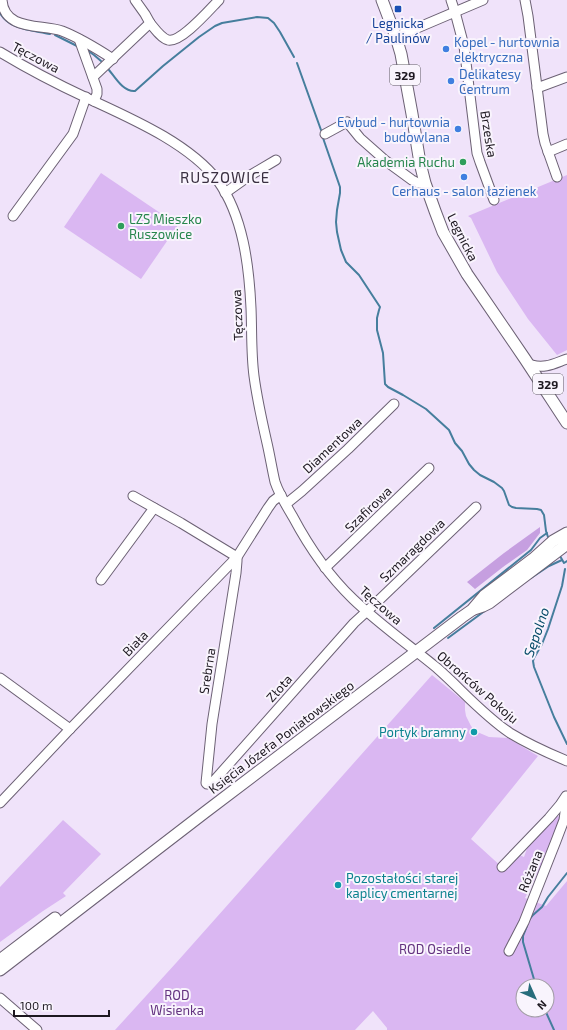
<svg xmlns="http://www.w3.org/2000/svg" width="567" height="1030" font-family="'Exo 2',sans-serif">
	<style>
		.green { fill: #dab7f2; fill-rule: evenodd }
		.forest { fill: #c69fe0 }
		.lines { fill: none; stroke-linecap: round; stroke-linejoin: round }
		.stream { stroke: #467e9d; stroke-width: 2 }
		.minor-casing { stroke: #6c6174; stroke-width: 11 }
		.major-casing { stroke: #6c6174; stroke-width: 13 }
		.minor { stroke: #fff; stroke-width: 9 }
		.major { stroke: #fff; stroke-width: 11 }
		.transit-dot { fill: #1a4fb4; stroke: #f9f4fd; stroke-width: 1.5 }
		.shop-dot { fill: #3f7fe0; stroke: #f9f4fd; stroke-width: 1.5 }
		.leisure-dot { fill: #2e9e5b; stroke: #f9f4fd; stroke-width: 1.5 }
		.culture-dot { fill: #0f9aa8; stroke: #f9f4fd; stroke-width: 1.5 }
		.labels { text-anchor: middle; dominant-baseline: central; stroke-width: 4; stroke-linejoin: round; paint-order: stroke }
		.shield { fill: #f9f4fd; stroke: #5f5a62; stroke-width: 1 }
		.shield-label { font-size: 12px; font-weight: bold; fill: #1d1820 }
		.transit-label { font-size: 13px; fill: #164399; stroke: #f9f4fd }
		.shop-label { font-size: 13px; fill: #366cbe; stroke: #f9f4fd; text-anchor: start }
		.street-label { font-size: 13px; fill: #1d1820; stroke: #f9f4fd }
		.leisure-label { font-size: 13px; fill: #27864d; stroke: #f9f4fd; text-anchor: end }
		.culture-label { font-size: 13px; fill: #0d838f; stroke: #f9f4fd; text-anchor: end }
		.park-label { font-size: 13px; fill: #643380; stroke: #f9f4fd }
		.water-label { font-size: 14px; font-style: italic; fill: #074c69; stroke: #f9f4fd }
		.quarter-label { font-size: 15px; letter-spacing: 1px; fill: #3a3041; stroke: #f9f4fd }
	</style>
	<rect width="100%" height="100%" fill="#f0e3fa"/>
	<g class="green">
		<polygon points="101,173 178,225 141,279 64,227"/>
		<polygon points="567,175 567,350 557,355 528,319 497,272 471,218 468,216"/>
		<path d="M432 675 465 702V710L466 716 471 726 475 731 489 737 508 738 538 756 471 839 503 868 517 854 524 857 529 843 555 814 562 819 552 845 525 898 546 906 567 881V1030H387V1028L373 1011 355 1030H115L176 963ZM523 986H547V1010H523Z"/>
		<polygon points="63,820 101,854 63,893 66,896 43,911 0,942 0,887"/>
	</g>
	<polygon class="forest" points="540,527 540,533 527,550 503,567 475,589 467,582 504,553"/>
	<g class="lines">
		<g class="stream">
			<path d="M0 13C10 30 32 30 50 34"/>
			<polyline points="55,35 77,46"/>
			<polyline points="87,50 94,55 101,61"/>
			<polyline points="297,63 321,130"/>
			<path d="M109 70C115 77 123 92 135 91L163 66 199 37 215 26 222 23 257 17 268 18 274 23 280 32 294 57"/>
			<polyline points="323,138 340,187 340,193 337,210 336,222 337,232 341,250 346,262 359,275 380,307 379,310 377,318 377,330 383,353 385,384 388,387 403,395 426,409 449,430 455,443 462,451 469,464 474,470 480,475 494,482 502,488 504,491 509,505 512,507 516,508 537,509 541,510 544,515 546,531 548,537"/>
			<polyline points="560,556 564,563 567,561"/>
			<polyline points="565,569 562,586 548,629 542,644 534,658 533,661 534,667 554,717 567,744"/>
			<polyline points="531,578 549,566 562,560"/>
			<polyline points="434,628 531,550 540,538 547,533"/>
			<polyline points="448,638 486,610"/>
			<polyline points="529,920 533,915 542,907 548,897 567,873"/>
			<polyline points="527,926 523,936 523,942 536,986"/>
			<polyline points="545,1010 554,1030"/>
		</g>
		<g class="minor-casing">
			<g id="minor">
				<path d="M2 0C4 31 41 24 62 31 80 38 96 48 113 59"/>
				<polyline points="451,0 455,12 464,46 477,153 480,162 494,200"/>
				<polyline points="525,0 528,16 543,134 545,143 557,177"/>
				<path d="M150 23C155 29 161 38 168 40 181 43 210 9 219 0"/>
				<polyline points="396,37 483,0"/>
				<polyline points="79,39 97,89 97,94 94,101"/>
				<path d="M0 52C28 69 57 84 87 98 130 118 189 143 218 181 243 216 249 265 251 308 252 330 251 353 254 376 257 399 262 421 267 443 270 456 272 469 275 482 279 494 286 505 293 517 309 547 328 575 353 599 379 624 409 645 437 668 461 689 483 715 510 733 528 744 548 753 567 761"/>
				<polyline points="93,77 150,23 145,14 135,0"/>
				<polyline points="537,88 567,77"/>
				<polyline points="325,134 347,122 360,138 386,161 412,180 418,183 425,183"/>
				<polyline points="548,152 567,144"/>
				<polyline points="225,193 249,176 276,160"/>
				<polyline points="13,216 73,134 86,97"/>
				<path d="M532 365C545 369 555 363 567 359"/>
				<polyline points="133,496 181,523 237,557 237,561 236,573 212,724 206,783 207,784 212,783 354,623 377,602 476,507"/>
				<polyline points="286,504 302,491 348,449 394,404"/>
				<polyline points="325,568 429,468"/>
				<polyline points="101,580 154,508"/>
				<polyline points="0,678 70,729"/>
				<polyline points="0,803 70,729 237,557 268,508 273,501 281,495"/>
				<polyline points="502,867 549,818 560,805 566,796"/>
				<polyline points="509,951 524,922 556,841 564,820 567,797"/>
				<polyline points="0,998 37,1030"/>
			</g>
		</g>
		<g class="major-casing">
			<g id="major">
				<polyline points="382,0 396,37 401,54 412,114 420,163 425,183 435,211 443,232 467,274 525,359 567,423"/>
				<polyline points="474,609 483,606 489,603 567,544"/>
				<polyline points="0,960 55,918"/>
				<polyline points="0,970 204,813 462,617 472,610 484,596 533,559 553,541 567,533"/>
			</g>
		</g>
		<use href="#minor" class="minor"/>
		<use href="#major" class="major"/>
	</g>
	<rect class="transit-dot" x="394" y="5" width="8" height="8" rx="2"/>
	<g class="shop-dot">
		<circle cx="446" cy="49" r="4"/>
		<circle cx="451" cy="81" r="4"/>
		<circle cx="458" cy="129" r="4"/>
		<circle cx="464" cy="177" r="4"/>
	</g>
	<g class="leisure-dot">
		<circle cx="463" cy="162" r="4"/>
		<circle cx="121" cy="226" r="4"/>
	</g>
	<g class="culture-dot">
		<circle cx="474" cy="732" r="4"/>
		<circle cx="338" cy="885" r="4"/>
	</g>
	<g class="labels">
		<g class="shield">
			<rect x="390" y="65" width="30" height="20" rx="3"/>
			<rect x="533" y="374" width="30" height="20" rx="3"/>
		</g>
		<g class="shield-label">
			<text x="405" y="75">329</text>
			<text x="548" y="384">329</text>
		</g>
		<g class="transit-label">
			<text x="398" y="23">Legnicka<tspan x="398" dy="15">/ Paulinów</tspan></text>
		</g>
		<g class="shop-label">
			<text x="454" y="42">Kopel - hurtownia<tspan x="454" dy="15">elektryczna</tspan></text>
			<text x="459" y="74">Delikatesy<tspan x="459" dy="15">Centrum</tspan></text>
			<text x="450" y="122" text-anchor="end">Ewbud - hurtownia<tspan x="450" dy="15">budowlana</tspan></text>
			<text x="464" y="191" text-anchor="middle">Cerhaus - salon łazienek</text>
		</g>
		<g class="street-label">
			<text transform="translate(36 57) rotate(28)">Tęczowa</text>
			<text transform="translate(489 134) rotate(81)">Brzeska</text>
			<text transform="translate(463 237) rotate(63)">Legnicka</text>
			<text transform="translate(237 315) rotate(-92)">Tęczowa</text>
			<text transform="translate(332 445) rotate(-43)">Diamentowa</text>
			<text transform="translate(368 509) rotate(-44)">Szafirowa</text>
			<text transform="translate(412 550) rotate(-44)">Szmaragdowa</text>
			<text transform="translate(381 605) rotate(41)">Tęczowa</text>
			<text transform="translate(135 643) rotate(-46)">Biała</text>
			<text transform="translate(207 671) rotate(-81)">Srebrna</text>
			<text transform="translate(478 687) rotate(41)">Obrońców Pokoju</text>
			<text transform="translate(279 688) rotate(-48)">Złota</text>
			<text transform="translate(281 737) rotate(-37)">Księcia Józefa Poniatowskiego</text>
			<text transform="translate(530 871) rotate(-68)">Różana</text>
		</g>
		<g class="leisure-label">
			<text x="455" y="162">Akademia Ruchu</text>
			<text x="129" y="219" text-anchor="start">LZS Mieszko<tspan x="129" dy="15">Ruszowice</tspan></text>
		</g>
		<g class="culture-label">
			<text x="466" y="732">Portyk bramny</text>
			<text x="346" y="878" text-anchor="start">Pozostałości starej<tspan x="346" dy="15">kaplicy cmentarnej</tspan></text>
		</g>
		<g class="park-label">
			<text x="435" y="949">ROD Osiedle</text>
			<text x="177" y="995">ROD<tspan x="177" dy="15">Wisienka</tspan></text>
		</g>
		<g class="water-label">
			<text transform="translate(536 632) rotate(-71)">Sępolno</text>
		</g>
		<g class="quarter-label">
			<text x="225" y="177">RUSZOWICE</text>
		</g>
	</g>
	<g transform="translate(535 998) rotate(135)"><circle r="19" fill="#f9f4fd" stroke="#a19ca5"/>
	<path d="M0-3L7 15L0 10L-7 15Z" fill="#276c7c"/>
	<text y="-6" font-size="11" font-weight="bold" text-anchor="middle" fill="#1d1820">N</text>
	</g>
	<path d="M14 1010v6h95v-6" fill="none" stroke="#1d1820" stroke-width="2"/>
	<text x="20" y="1010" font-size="12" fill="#1d1820" stroke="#f9f4fd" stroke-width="3" paint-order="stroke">100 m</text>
</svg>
